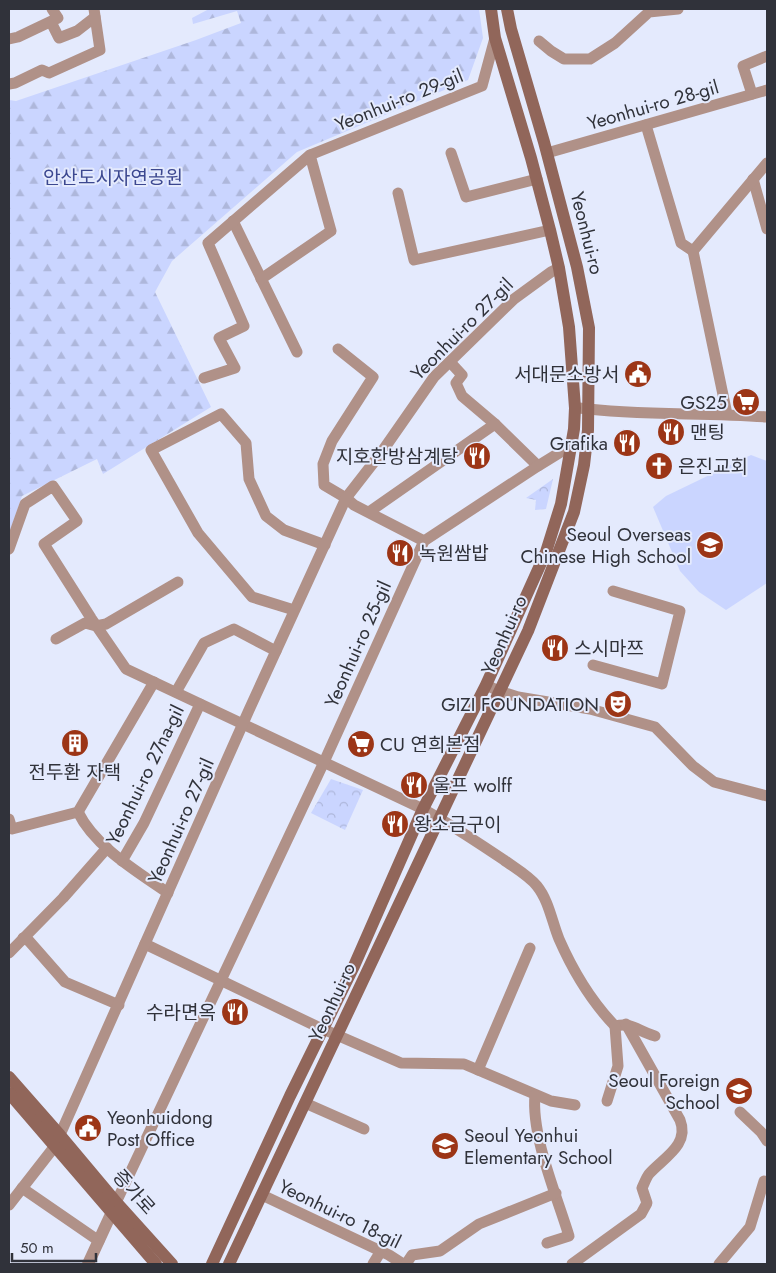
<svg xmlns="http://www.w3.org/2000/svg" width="776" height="1273" font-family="Jost,'Noto Sans KR',sans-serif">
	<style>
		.grass { fill: #cad5ff }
		.forest { fill: url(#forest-firs) }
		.park { fill: url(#park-crowns) }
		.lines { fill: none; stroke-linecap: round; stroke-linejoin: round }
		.minor { stroke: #b09188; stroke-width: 11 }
		.tertiary { stroke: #b09188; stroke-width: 12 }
		.secondary { stroke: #91665a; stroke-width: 12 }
		.labels { text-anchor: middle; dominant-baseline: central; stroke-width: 4; stroke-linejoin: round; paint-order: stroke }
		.street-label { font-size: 19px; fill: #30323a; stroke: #e4eafd }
		.park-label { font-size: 19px; fill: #3c4890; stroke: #e4eafd }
		.poi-label { font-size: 19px; fill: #30323a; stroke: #e4eafd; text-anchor: start }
	</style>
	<defs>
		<pattern id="forest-firs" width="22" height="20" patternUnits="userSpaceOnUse" patternTransform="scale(1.25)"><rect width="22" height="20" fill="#cad5ff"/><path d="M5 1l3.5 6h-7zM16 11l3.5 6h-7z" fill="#aeb7db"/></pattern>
		<pattern id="park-crowns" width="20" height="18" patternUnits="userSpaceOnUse" patternTransform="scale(1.25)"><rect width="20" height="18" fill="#cad5ff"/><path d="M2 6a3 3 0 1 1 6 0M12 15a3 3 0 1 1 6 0" fill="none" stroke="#aeb7db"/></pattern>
	</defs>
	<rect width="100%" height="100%" fill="#e4eafd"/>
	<polygon class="grass" points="751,455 767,461 767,583 726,610 699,592 680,571 653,507 666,496"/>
	<polygon class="forest" points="209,9 479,9 483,38 468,80 297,152 172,261 155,292 211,407 103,474 97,459 22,496 9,534 9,100 16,101 196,40 241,23 237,11 193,24 192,18"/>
	<g class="park">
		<polygon points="553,479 546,509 535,510 536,500 526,498"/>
		<polygon points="331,779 363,790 345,830 311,813"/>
	</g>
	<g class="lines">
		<g class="minor">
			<polyline points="51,22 59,38 77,31 95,17"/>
			<polyline points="9,39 18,37 58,18 52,9"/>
			<polyline points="539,41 551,51 564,59 590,59 615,43 649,12 678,9"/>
			<polyline points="9,84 15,83 42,70 49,73 100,50 94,9"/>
			<polyline points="752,94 743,66 767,56"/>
			<polyline points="646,125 681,243 693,251"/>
			<polyline points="451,153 466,197 537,179"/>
			<polyline points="547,153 767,90"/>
			<polyline points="753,179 767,229"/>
			<polyline points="398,193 414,260 550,230"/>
			<polyline points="233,221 297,352"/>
			<polyline points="261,279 331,231 310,155"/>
			<polyline points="338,349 373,377 332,441 323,464 324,485 346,498 354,505 424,541"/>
			<polyline points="450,362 462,375 456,383 462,396 495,424 538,466"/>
			<polyline points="204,378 235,368 219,338 244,326 208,243 310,155 482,86 495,38"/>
			<path d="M579 408C640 416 705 412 767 417"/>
			<polyline points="727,414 693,251 767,163"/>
			<polyline points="369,512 495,424"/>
			<path d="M9 549 25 504 53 486 77 521 44 544 91 618 126 669 423 809C452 825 477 842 504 860 515 868 529 876 537 886 549 901 552 922 559 939 573 971 591 1001 615 1026 633 1022 637 1031 655 1036"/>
			<polyline points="294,610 252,597 198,533 151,450 221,414 246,443 249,479 266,516 284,530 325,545"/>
			<polyline points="56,639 85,623 96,626 106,624 178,582"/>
			<polyline points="593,665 662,684 680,611 613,591"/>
			<polyline points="486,685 499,691 518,697 590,709 655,727 693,766 714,782 767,796"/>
			<polyline points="176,692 204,643 234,629 276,651"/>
			<path d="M78 812C95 847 138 872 168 893"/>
			<polyline points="9,819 12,829 78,812 154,682"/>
			<polyline points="122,861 144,823 200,704"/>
			<polyline points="23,938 29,941 65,982 119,1005"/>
			<polyline points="145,944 316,1026 401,1063 464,1064 551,1101 575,1105"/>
			<polyline points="9,953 63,898 107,848"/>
			<polyline points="478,1070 530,948"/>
			<path d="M535 1095C531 1136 557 1196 569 1236L547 1243"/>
			<polyline points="607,1101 618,1066 615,1026"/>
			<polyline points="305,1103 364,1129"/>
			<polyline points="740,1112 761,1132 767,1141"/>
			<polyline points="22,1188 99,1241"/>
			<polyline points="262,1195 389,1255 403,1264"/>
			<polyline points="9,1205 55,1146 249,710 346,498 381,453 434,377 514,299 551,272 559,268"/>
			<polyline points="113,1209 324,762 424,541 538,466 572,445"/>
			<polyline points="373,1264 381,1251"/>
			<polyline points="406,1264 412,1255 440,1251 479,1224 556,1193"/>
			<path d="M572 1264 641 1214 647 1203 642 1188C644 1184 646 1178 649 1174 663 1158 690 1145 680 1120L626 1024"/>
			<polyline points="719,1264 750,1227 764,1181"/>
		</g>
		<polyline class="tertiary" points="88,1264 112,1212"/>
		<g class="secondary">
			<polyline points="9,1077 60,1135 117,1203 172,1264"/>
			<polyline points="9,1093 156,1264"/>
			<polyline points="212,1264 290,1096 354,966 423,809 486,685 546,552 561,504 574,429 575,408 569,327 559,268 550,230 531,158 495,38 491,9"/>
			<polyline points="229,1264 528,631 574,512 584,465 588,430 589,328 577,267 544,142 511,29 507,9"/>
		</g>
	</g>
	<defs>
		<g id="civic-disc" transform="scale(1.4375)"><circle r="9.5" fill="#9c3516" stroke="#e4eafd"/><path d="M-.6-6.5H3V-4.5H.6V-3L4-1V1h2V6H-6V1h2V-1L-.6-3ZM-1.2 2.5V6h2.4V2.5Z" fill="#fff"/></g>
		<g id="supermarket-disc" transform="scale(1.4375)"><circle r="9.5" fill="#9c3516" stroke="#e4eafd"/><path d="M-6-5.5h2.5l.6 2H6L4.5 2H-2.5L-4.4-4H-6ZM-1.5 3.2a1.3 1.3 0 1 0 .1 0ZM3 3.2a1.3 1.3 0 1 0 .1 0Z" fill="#fff"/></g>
		<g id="restaurant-disc" transform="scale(1.4375)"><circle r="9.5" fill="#9c3516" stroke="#e4eafd"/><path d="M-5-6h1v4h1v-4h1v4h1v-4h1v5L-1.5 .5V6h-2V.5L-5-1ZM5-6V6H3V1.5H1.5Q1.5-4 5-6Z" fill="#fff"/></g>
		<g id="church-disc" transform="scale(1.4375)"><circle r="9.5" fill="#9c3516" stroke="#e4eafd"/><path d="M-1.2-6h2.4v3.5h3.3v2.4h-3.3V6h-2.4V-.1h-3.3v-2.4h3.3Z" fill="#fff"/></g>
		<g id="school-disc" transform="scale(1.4375)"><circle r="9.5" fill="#9c3516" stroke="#e4eafd"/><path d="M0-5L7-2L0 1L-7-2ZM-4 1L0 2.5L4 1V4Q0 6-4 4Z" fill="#fff"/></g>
		<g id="theatre-disc" transform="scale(1.4375)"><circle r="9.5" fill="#9c3516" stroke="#e4eafd"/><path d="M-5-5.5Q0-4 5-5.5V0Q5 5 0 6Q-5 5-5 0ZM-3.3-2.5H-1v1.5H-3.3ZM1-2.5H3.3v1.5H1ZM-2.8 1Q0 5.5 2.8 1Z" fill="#fff"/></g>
		<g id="building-disc" transform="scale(1.4375)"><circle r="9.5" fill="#9c3516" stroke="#e4eafd"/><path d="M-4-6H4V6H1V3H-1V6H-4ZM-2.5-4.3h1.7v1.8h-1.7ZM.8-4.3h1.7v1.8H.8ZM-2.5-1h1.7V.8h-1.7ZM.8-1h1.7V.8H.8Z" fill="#fff"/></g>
	</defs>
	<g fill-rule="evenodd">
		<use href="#civic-disc" x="638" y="374"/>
		<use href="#supermarket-disc" x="746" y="402"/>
		<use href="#restaurant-disc" x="671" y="432"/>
		<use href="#restaurant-disc" x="627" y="443"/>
		<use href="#restaurant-disc" x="477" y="456"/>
		<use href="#church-disc" x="659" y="466"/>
		<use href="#school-disc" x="710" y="545"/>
		<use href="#restaurant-disc" x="400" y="553"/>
		<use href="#restaurant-disc" x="555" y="648"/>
		<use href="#theatre-disc" x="618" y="704"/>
		<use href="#building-disc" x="75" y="743"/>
		<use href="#supermarket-disc" x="361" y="744"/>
		<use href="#restaurant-disc" x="414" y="785"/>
		<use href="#restaurant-disc" x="395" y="824"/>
		<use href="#restaurant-disc" x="235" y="1012"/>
		<use href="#school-disc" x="739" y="1091"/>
		<use href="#civic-disc" x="88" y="1128"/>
		<use href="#school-disc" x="445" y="1146"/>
	</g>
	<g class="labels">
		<g class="street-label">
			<text transform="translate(399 100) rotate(-22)">Yeonhui-ro 29-gil</text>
			<text transform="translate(653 105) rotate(-16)">Yeonhui-ro 28-gil</text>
			<text transform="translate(587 233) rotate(76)">Yeonhui-ro</text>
			<text transform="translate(462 329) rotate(-45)">Yeonhui-ro 27-gil</text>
			<text transform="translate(504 635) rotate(-66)">Yeonhui-ro</text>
			<text transform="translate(358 644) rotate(-66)">Yeonhui-ro 25-gil</text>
			<text transform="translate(145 775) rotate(-64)">Yeonhui-ro 27na-gil</text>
			<text transform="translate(181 821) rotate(-66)">Yeonhui-ro 27-gil</text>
			<text transform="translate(332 1002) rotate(-65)">Yeonhui-ro</text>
			<text transform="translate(134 1192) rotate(48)">증가로</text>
			<text transform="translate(340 1214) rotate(26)">Yeonhui-ro 18-gil</text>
		</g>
		<g class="park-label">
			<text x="113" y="177">안산도시자연공원</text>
		</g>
		<g class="poi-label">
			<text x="619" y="374" text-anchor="end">서대문소방서</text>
			<text x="727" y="402" text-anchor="end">GS25</text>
			<text x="690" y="432">맨팅</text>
			<text x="608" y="443" text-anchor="end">Grafika</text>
			<text x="458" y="456" text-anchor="end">지호한방삼계탕</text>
			<text x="678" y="466">은진교회</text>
			<text x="691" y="534" text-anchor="end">Seoul Overseas<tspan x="691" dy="22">Chinese High School</tspan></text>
			<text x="419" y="553">녹원쌈밥</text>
			<text x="574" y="648">스시마쯔</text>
			<text x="599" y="704" text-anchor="end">GIZI FOUNDATION</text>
			<text x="380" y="744">CU 연희본점</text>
			<text x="75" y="772" text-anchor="middle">전두환 자택</text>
			<text x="433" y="785">울프 wolff</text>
			<text x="414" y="824">왕소금구이</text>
			<text x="216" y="1012" text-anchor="end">수라면옥</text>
			<text x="720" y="1080" text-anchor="end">Seoul Foreign<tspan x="720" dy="22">School</tspan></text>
			<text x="107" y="1117">Yeonhuidong<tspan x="107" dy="22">Post Office</tspan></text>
			<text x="464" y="1135">Seoul Yeonhui<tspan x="464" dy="22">Elementary School</tspan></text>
		</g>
	</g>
	<rect width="776" height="1273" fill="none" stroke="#30323a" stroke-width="20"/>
	<path d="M12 1253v8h84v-8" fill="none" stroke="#30323a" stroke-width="2.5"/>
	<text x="20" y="1253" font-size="15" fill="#30323a" stroke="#e4eafd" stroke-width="4" paint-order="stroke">50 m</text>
</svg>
